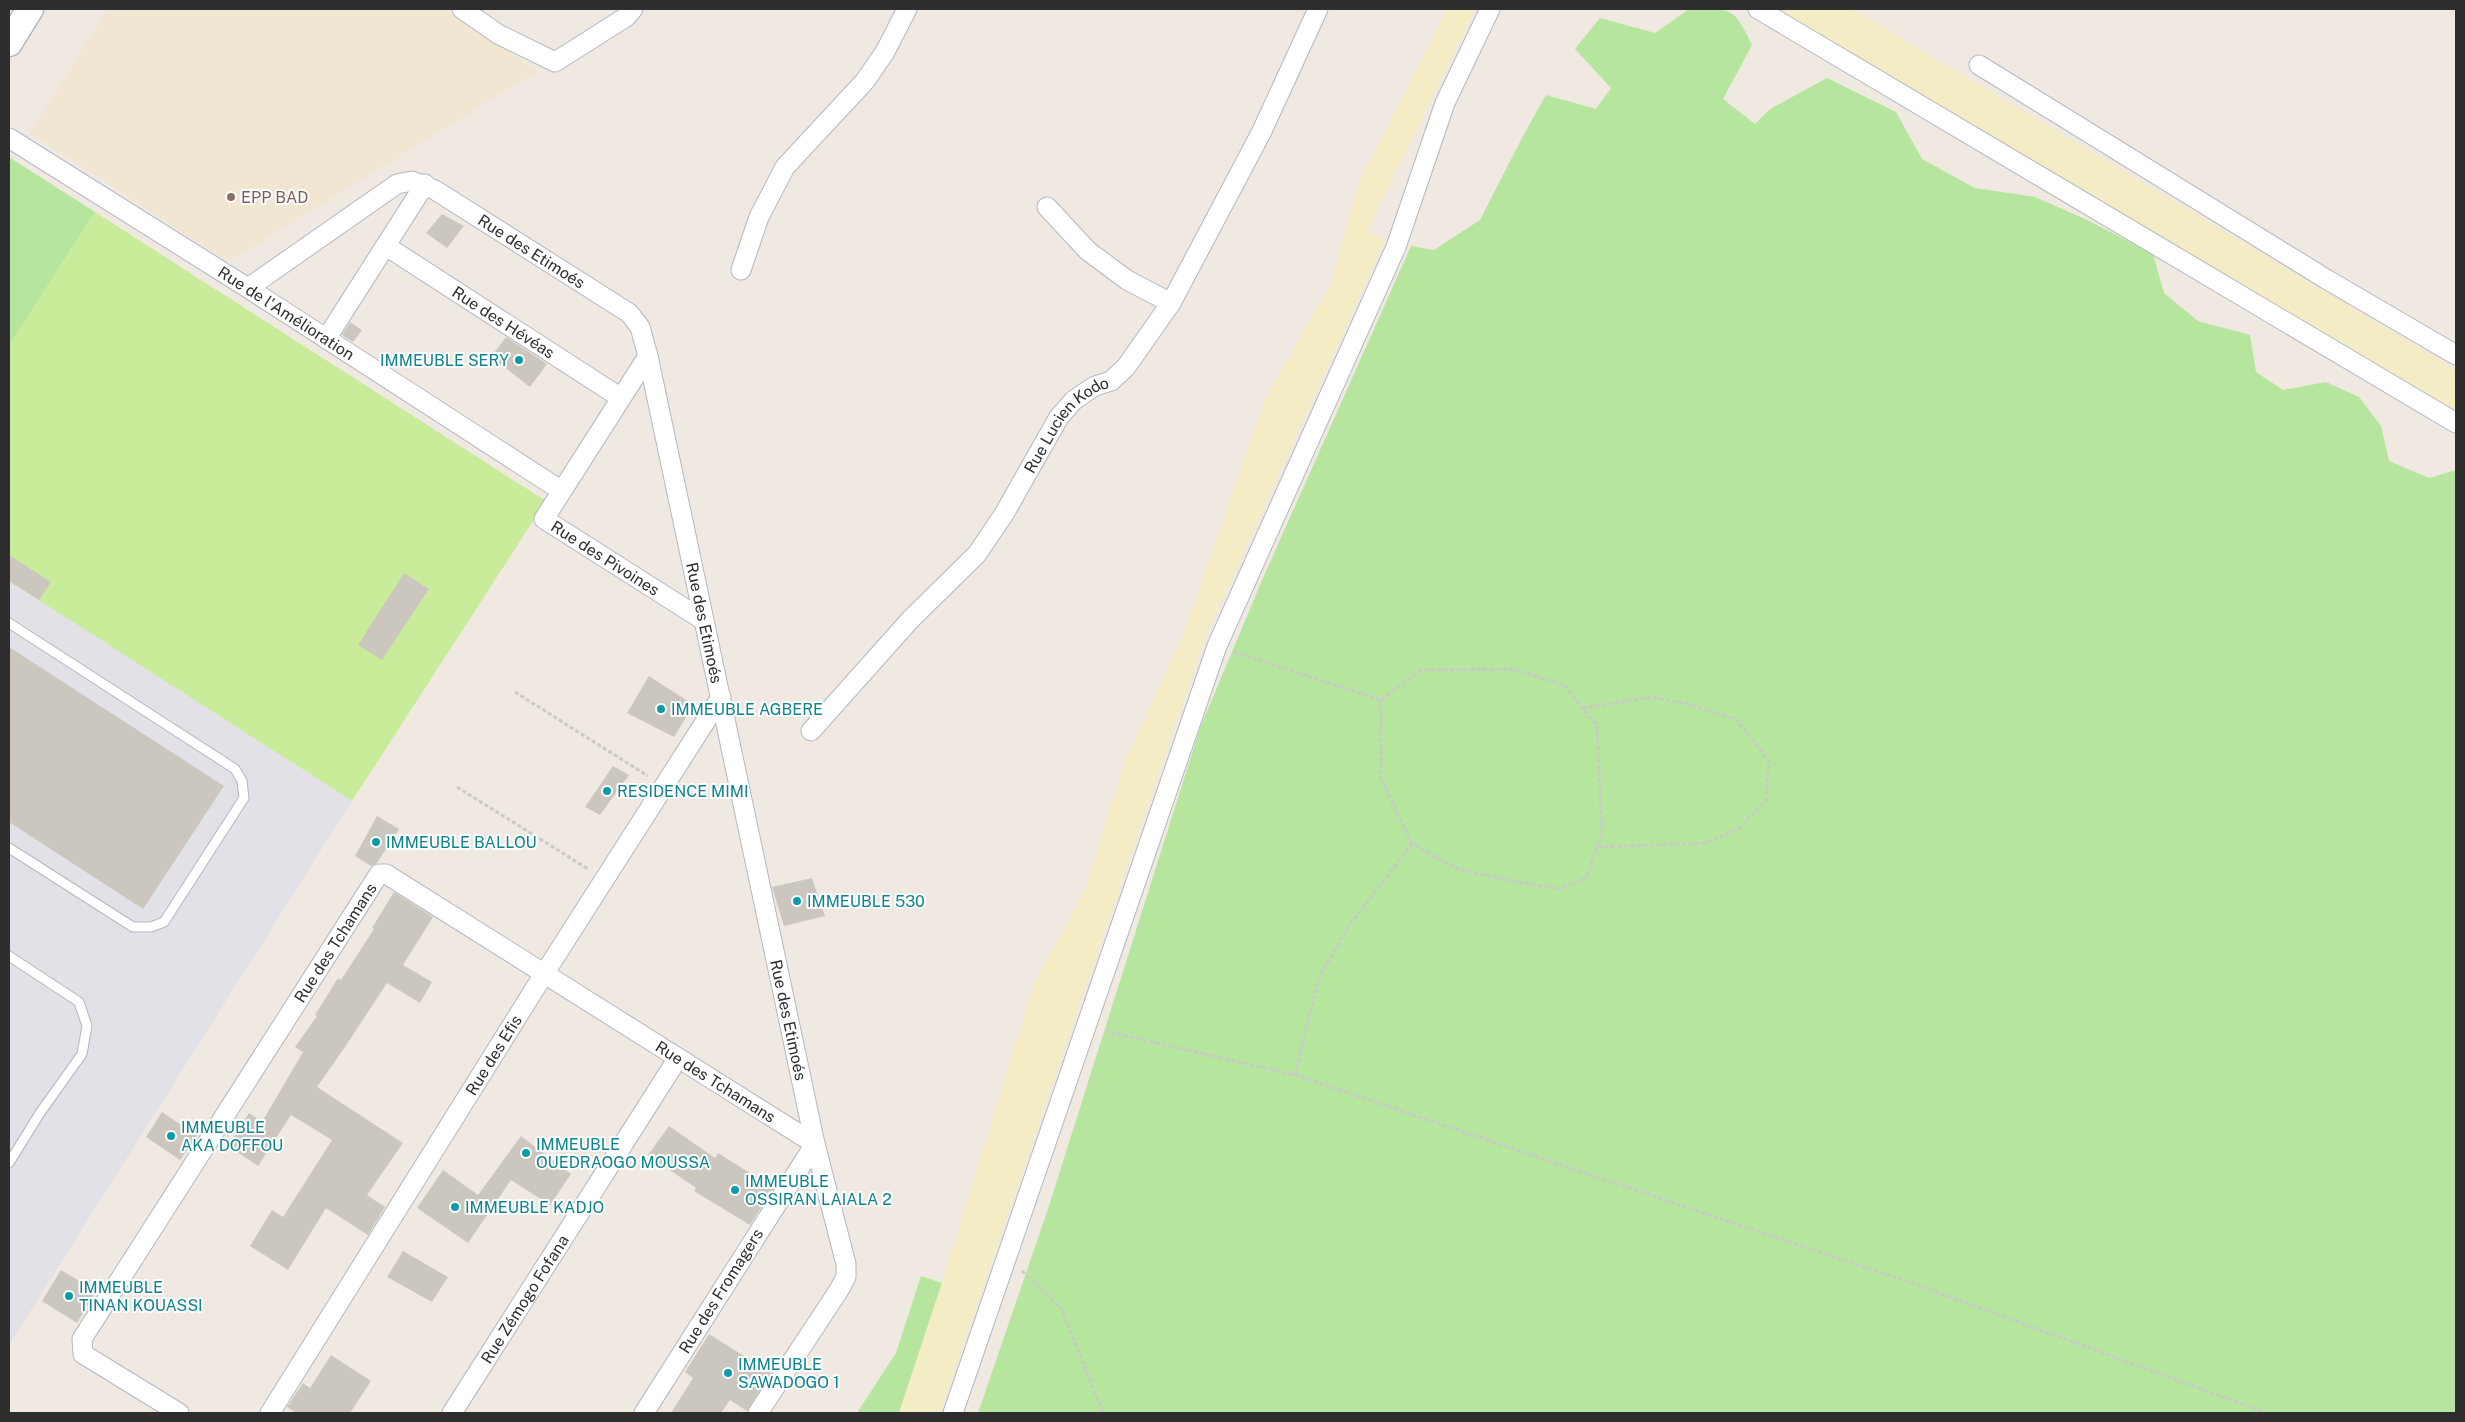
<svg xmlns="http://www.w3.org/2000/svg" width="2465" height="1422" font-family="'Public Sans',sans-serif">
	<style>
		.industrial { fill: #e3e1e8 }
		.education { fill: #f0e6d1 }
		.green { fill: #b6e59e }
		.sand { fill: #f3ecc5 }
		.pitch { fill: #c9ec9a }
		.building { fill: #cbc7bf }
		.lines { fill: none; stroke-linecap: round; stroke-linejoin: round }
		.lane-casing { stroke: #b4b7c1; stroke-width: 11 }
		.street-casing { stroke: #b4b7c1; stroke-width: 21 }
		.secondary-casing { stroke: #b4b7c1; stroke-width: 29 }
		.path { stroke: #c9c9c9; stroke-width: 3; stroke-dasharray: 4 2.5; stroke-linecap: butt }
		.lane { stroke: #fff; stroke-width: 9 }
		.street { stroke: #fff; stroke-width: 19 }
		.secondary { stroke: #fff; stroke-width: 26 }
		.education-dot { fill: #8d6e63; stroke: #fff; stroke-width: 2 }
		.culture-dot { fill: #0f9aa8; stroke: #fff; stroke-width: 2 }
		.labels { text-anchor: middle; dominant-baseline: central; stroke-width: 4; stroke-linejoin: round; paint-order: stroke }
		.education-label { font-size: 16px; fill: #785e54; stroke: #fff; text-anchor: start }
		.street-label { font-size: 16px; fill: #2e2e2e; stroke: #fff }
		.culture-label { font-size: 16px; fill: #0d838f; stroke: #fff; text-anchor: start }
	</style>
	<rect width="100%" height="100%" fill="#efe9e1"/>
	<polygon class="industrial" points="9,581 352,801 9,1345"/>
	<polygon class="education" points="108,9 447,9 537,71 228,262 30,133"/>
	<g class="green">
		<path d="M1689 9C1731 9 1733 5 1752 45L1723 99 1755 124 1770 109 1827 78 1896 112 1922 159 1975 188 2035 197 2085 219 2153 254 2164 293 2198 321 2250 335 2256 372 2283 390 2326 382 2359 397 2381 426 2389 461 2429 478 2456 470V1413H978L1048 1209 1200 728 1263 578 1411 246 1434 250 1480 220 1523 136 1546 95 1596 109 1611 88 1575 49 1600 18 1655 33Z"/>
		<polygon points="9,157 95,212 9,346"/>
		<polygon points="921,1276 942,1283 899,1413 857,1413 896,1353"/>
	</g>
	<g class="sand">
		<polygon points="1447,9 1475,9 1367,231 1385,240 1206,635 940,1413 899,1413 942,1283 1034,984 1085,890 1124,764 1184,633 1265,399 1332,282 1357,186"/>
		<polygon points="1773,9 1852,9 2456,370 2456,412"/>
	</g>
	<polygon class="pitch" points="95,212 546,501 352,801 9,581 9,346"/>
	<g class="building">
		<polygon points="442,214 464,226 447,248 426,233"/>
		<polygon points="350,322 362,330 353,342 342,335"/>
		<polygon points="506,337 547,364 530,387 491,357"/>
		<polygon points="9,555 51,582 39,600 9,581"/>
		<polygon points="404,573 429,589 382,660 358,645"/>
		<polygon points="9,647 224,786 143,909 9,822"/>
		<polygon points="649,676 694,705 674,737 627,713"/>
		<polygon points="613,766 629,775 600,815 585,807"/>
		<polygon points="377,816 399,829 377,863 371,866 355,856"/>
		<polygon points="812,878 825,916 784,926 772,887"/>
		<polygon points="394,892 433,917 403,965 432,982 420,1003 387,983 343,1050 317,1087 403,1143 367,1195 385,1207 368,1235 326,1208 288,1270 250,1246 272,1210 283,1217 332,1140 291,1115 258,1166 228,1146 249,1113 262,1122 303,1052 295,1047 317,1016 315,1015 338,978 341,980 374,929 372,928"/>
		<polygon points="162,1112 197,1136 180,1160 146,1137"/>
		<polygon points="669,1126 715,1158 718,1153 774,1188 750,1225 694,1191 696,1188 648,1155"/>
		<polygon points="521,1136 571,1174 550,1205 511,1180 468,1243 417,1208 443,1170 478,1195"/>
		<polygon points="403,1251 448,1277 432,1302 387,1277"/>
		<polygon points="61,1270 96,1291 77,1323 42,1301"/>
		<polygon points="709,1334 771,1373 747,1411 730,1400 721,1413 671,1413 693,1378 685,1372"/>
		<polygon points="331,1355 371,1381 350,1413 296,1413 287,1407 303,1383 310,1388"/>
	</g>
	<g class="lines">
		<g class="lane-casing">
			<g id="lane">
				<polyline points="9,623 235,769 242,781 244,798 164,922 151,927 133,927 9,848"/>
				<polyline points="9,956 79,1002 87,1026 82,1054 40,1113 9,1163"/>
			</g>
		</g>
		<g class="street-casing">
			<g id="street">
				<polyline points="462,9 498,34 555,62 626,17 633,9"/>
				<polyline points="1758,9 2456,423"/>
				<polyline points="1979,65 2326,279 2456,355"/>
				<path id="s1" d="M9 138 248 288 562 491"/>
				<polyline points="1047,207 1088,251 1127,280 1171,303"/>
				<path id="s2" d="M386 246 621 398"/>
				<polyline points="741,270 759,217 785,167 865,81 885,52 907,9"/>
				<path id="s3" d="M248 288 397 184 412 181 435 190 629 313 640 327 648 356 815 1144 846 1264V1277L839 1290 758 1413"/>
				<polyline points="326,339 425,184"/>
				<path id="s4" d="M648 356 544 519 703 620"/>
				<path id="s5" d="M811 731 910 620 977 554 1004 514 1059 417 1074 400 1095 386 1111 381 1126 367 1171 303 1261 133 1318 9"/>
				<path id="s6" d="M179 1413 83 1354 82 1339 379 874H386L815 1144 644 1413"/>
				<path id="s7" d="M270 1413 544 974 721 697"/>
				<path id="s8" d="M452 1413 678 1058"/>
				<polyline points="953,1413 1217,646 1396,247 1445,103 1490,9"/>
			</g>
		</g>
		<g class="secondary-casing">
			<polyline id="secondary" points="9,43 30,9"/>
		</g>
		<g class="path">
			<polyline points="1234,652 1381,700 1421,670 1513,669 1564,685 1597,726 1602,833 1586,878 1560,889 1512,881 1458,869 1412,844 1381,779 1381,700"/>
			<polyline points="515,692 648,776"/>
			<polyline points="1583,708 1651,697 1688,704 1736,719 1769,761 1766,800 1741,827 1707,843 1597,847"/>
			<polyline points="457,787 588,869"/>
			<polyline points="1105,1031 1295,1075 1920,1286 2267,1413"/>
			<polyline points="1295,1075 1319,977 1350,924 1412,844"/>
			<polyline points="1022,1271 1061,1308 1103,1413"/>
		</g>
		<use href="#lane" class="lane"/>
		<use href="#street" class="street"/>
		<use href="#secondary" class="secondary"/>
	</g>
	<circle class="education-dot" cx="231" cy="197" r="5"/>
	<g class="culture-dot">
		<circle cx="519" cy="360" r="5"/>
		<circle cx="661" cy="709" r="5"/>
		<circle cx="607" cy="791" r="5"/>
		<circle cx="376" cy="842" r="5"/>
		<circle cx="797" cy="901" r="5"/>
		<circle cx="171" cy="1136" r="5"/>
		<circle cx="526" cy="1153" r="5"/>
		<circle cx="735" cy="1190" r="5"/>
		<circle cx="455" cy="1207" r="5"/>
		<circle cx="69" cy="1296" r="5"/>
		<circle cx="728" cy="1373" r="5"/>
	</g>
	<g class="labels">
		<g class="education-label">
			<text x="241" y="197">EPP BAD</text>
		</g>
		<g class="street-label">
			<text stroke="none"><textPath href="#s3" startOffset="336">Rue des Etimoés</textPath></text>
			<text stroke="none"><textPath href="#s1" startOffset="328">Rue de l'Amélioration</textPath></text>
			<text stroke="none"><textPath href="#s2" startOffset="140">Rue des Hévéas</textPath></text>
			<text stroke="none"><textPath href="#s5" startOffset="402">Rue Lucien Kodo</textPath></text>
			<text stroke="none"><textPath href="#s4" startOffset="266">Rue des Pivoines</textPath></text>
			<text stroke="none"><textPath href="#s3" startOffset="772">Rue des Etimoés</textPath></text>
			<text stroke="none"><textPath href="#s6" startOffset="598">Rue des Tchamans</textPath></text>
			<text stroke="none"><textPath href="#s3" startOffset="1178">Rue des Etimoés</textPath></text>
			<text stroke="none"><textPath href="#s7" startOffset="422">Rue des Efis</textPath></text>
			<text stroke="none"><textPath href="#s6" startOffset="1076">Rue des Tchamans</textPath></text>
			<text transform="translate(721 1291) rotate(-58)">Rue des Fromagers</text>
			<text stroke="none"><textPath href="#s8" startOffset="135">Rue Zémogo Fofana</textPath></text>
		</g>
		<g class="culture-label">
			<text x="509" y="360" text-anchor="end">IMMEUBLE SERY</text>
			<text x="671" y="709">IMMEUBLE AGBERE</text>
			<text x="617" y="791">RESIDENCE MIMI</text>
			<text x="386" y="842">IMMEUBLE BALLOU</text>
			<text x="807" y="901">IMMEUBLE 530</text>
			<text x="181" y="1127">IMMEUBLE<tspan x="181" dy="18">AKA DOFFOU</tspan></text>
			<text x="536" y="1144">IMMEUBLE<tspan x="536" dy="18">OUEDRAOGO MOUSSA</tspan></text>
			<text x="745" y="1181">IMMEUBLE<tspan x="745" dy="18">OSSIRAN LAIALA 2</tspan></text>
			<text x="465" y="1207">IMMEUBLE KADJO</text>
			<text x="79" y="1287">IMMEUBLE<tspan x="79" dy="18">TINAN KOUASSI</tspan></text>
			<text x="738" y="1364">IMMEUBLE<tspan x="738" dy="18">SAWADOGO 1</tspan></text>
		</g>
	</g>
	<rect width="2465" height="1422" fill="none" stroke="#2e2e2e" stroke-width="20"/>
</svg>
